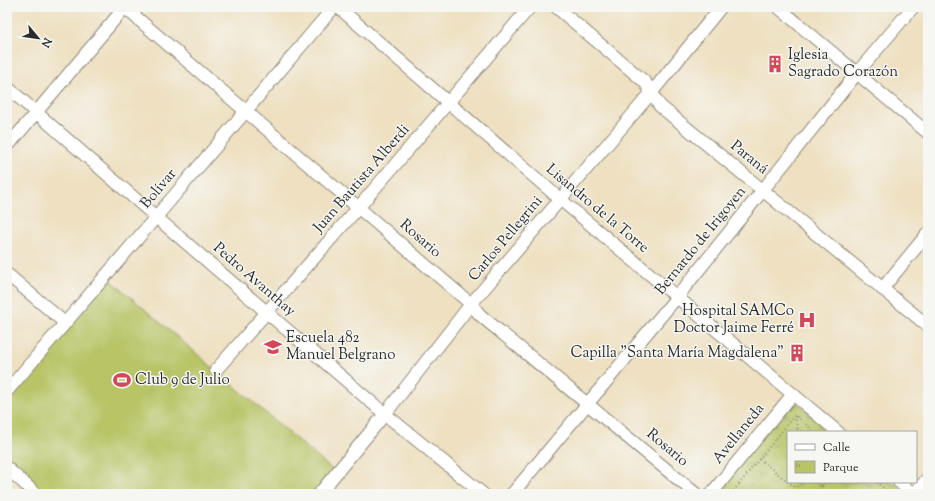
<svg xmlns="http://www.w3.org/2000/svg" width="935" height="501" font-family="'Sorts Mill Goudy',serif">
	<style>
		.grass { fill: #b8c466; stroke: #727848 }
		.park { fill: url(#park-tufts); stroke: #727848 }
		.lines { fill: none; stroke-linecap: round; stroke-linejoin: round }
		.minor-casing { stroke: #8c8676; stroke-width: 14 }
		.path { stroke: #8c8676; stroke-width: 2; stroke-dasharray: 1 3; stroke-linecap: butt }
		.minor { stroke: #fff; stroke-width: 12 }
		.labels { text-anchor: middle; dominant-baseline: central; stroke-width: 3; stroke-linejoin: round; paint-order: stroke }
		.poi-label { font-size: 15px; fill: #2b2b2b; stroke: #f6f6f2; text-anchor: start }
		.street-label { font-size: 15px; fill: #2b2b2b; stroke: #f6f6f2 }
	</style>
	<defs>
		<pattern id="park-tufts" width="24" height="20" patternUnits="userSpaceOnUse"><rect width="24" height="20" fill="#b8c466"/><path d="M3 7l-1-3M5 7V3M7 7l1-3M15 17l-1-3M17 17v-4M19 17l1-3" fill="none" stroke="#969f54"/></pattern>
	</defs>
	<rect width="100%" height="100%" fill="#f6f6f2"/>
	<filter id="ink" filterUnits="userSpaceOnUse"><feTurbulence type="fractalNoise" baseFrequency=".025" numOctaves="2"/><feDisplacementMap in="SourceGraphic" scale="8" xChannelSelector="R" yChannelSelector="G"/><feConvolveMatrix kernelMatrix="1 2 1 2 8 2 1 2 1" color-interpolation-filters="sRGB"/></filter>
	<filter id="wash" filterUnits="userSpaceOnUse"><feTurbulence type="fractalNoise" baseFrequency=".012" numOctaves="4" result="noise"/><feDisplacementMap in="SourceGraphic" scale="16" xChannelSelector="R" yChannelSelector="G"/><feGaussianBlur stdDeviation="0.9" result="paint"/><feColorMatrix in="noise" values="0 0 0 0 0 0 0 0 0 0 0 0 0 0 0 0 0 1.4 0 .05"/><feComposite in="paint" operator="in"/></filter>
	<g filter="url(#wash)">
		<rect width="100%" height="100%" fill="#eee0c0"/>
		<polygon class="grass" points="106,276 336,473 318,494 36,494 7,468 7,391"/>
		<polygon class="park" points="793,399 833,432 788,432 788,482 893,482 907,494 714,494"/>
	</g>
	<g filter="url(#ink)">
		<g class="lines">
			<g class="minor-casing">
				<g id="minor">
					<polyline points="124,7 471,304 480,315 696,494"/>
					<polyline points="338,7 560,199 838,432"/>
					<polyline points="556,7 645,82 660,106 928,326"/>
					<polyline points="778,7 928,133"/>
					<polyline points="7,87 156,217 385,414 483,494"/>
					<polyline points="7,147 125,7"/>
					<polyline points="7,274 65,323"/>
					<polyline points="882,289 928,233"/>
					<polyline points="216,370 358,208 530,7"/>
					<polyline points="7,391 156,217 334,7"/>
					<polyline points="7,468 36,494"/>
					<polyline points="899,482 913,494"/>
					<polyline points="319,494 385,414 471,304 652,92 721,7"/>
					<polyline points="512,494 677,297 857,73 913,7"/>
					<polyline points="711,494 793,394"/>
					<polyline points="914,494 928,478"/>
				</g>
			</g>
			<g class="path">
				<polyline points="795,416 798,432"/>
				<polyline points="759,459 796,488"/>
				<path d="M815 482C821 485 824 488 826 494"/>
				<polyline points="876,482 891,494"/>
				<polyline points="821,486 824,482"/>
				<polyline points="731,494 795,415 815,432"/>
				<path d="M793 494C795 488 798 485 804 482"/>
			</g>
			<use href="#minor" class="minor"/>
		</g>
	</g>
	<defs>
		<g id="building-bare" transform="scale(1.38)"><path d="M-4-6H4V6H1V3H-1V6H-4ZM-2.5-4.3h1.7v1.8h-1.7ZM.8-4.3h1.7v1.8H.8ZM-2.5-1h1.7V.8h-1.7ZM.8-1h1.7V.8H.8Z" fill="#d1495b" stroke="#f6f6f2" stroke-width="2.5" paint-order="stroke"/></g>
		<g id="hospital-bare" transform="scale(1.38)"><path d="M-5-5h3v3.5h4V-5h3V5h-3V1.5h-4V5h-3Z" fill="#d1495b" stroke="#f6f6f2" stroke-width="2.5" paint-order="stroke"/></g>
		<g id="school-bare" transform="scale(1.38)"><path d="M0-5L7-2L0 1L-7-2ZM-4 1L0 2.5L4 1V4Q0 6-4 4Z" fill="#d1495b" stroke="#f6f6f2" stroke-width="2.5" paint-order="stroke"/></g>
		<g id="stadium-bare" transform="scale(1.38)"><path d="M0-5a6.5 5 0 1 0 0 10a6.5 5 0 1 0 0-10ZM-3.5-1.8h7v3.6h-7Z" fill="#d1495b" stroke="#f6f6f2" stroke-width="2.5" paint-order="stroke"/></g>
	</defs>
	<g fill-rule="evenodd">
		<use href="#building-bare" x="775" y="64"/>
		<use href="#hospital-bare" x="807" y="320"/>
		<use href="#school-bare" x="273" y="347"/>
		<use href="#building-bare" x="797" y="353"/>
		<use href="#stadium-bare" x="122" y="380"/>
	</g>
	<g class="labels">
		<g class="poi-label">
			<text x="788" y="55">Iglesia<tspan x="788" dy="17">Sagrado Corazón</tspan></text>
			<text x="794" y="311" text-anchor="end">Hospital SAMCo<tspan x="794" dy="17">Doctor Jaime Ferré</tspan></text>
			<text x="286" y="338">Escuela 482<tspan x="286" dy="17">Manuel Belgrano</tspan></text>
			<text x="784" y="353" text-anchor="end">Capilla "Santa María Magdalena"</text>
			<text x="135" y="380">Club 9 de Julio</text>
		</g>
		<g class="street-label">
			<text transform="translate(749 158) rotate(39)">Paraná</text>
			<text transform="translate(362 179) rotate(-49)">Juan Bautista Alberdi</text>
			<text transform="translate(159 189) rotate(-50)">Bolívar</text>
			<text transform="translate(597 209) rotate(40)">Lisandro de la Torre</text>
			<text transform="translate(420 239) rotate(41)">Rosario</text>
			<text transform="translate(506 239) rotate(-50)">Carlos Pellegrini</text>
			<text transform="translate(701 241) rotate(-51)">Bernardo de Irigoyen</text>
			<text transform="translate(254 280) rotate(41)">Pedro Avanthay</text>
			<text transform="translate(739 434) rotate(-51)">Avellaneda</text>
			<text transform="translate(667 448) rotate(40)">Rosario</text>
		</g>
	</g>
	<rect width="935" height="501" fill="none" stroke="#f6f6f2" stroke-width="24"/>
	<rect x="787" y="431" width="130" height="52" fill="#f6f6f2" stroke="#a5a5a2"/>
	<rect x="795" y="444" width="20" height="6" fill="#ffffff" stroke="#a5a5a2"/>
	<text x="823" y="451" font-size="12" fill="#2b2b2b">Calle</text>
	<rect x="795" y="461" width="20" height="12" fill="url(#park-tufts)" stroke="#a5a5a2"/>
	<text x="823" y="471" font-size="12" fill="#2b2b2b">Parque</text>
	<g transform="translate(38 38) rotate(119)" stroke="#f6f6f2" stroke-width="3" paint-order="stroke">
	<path d="M0-3L7 15L0 10L-7 15Z" fill="#2b2b2b"/>
	<text y="-6" font-size="11" font-weight="bold" text-anchor="middle" fill="#2b2b2b">N</text>
	</g>
</svg>
